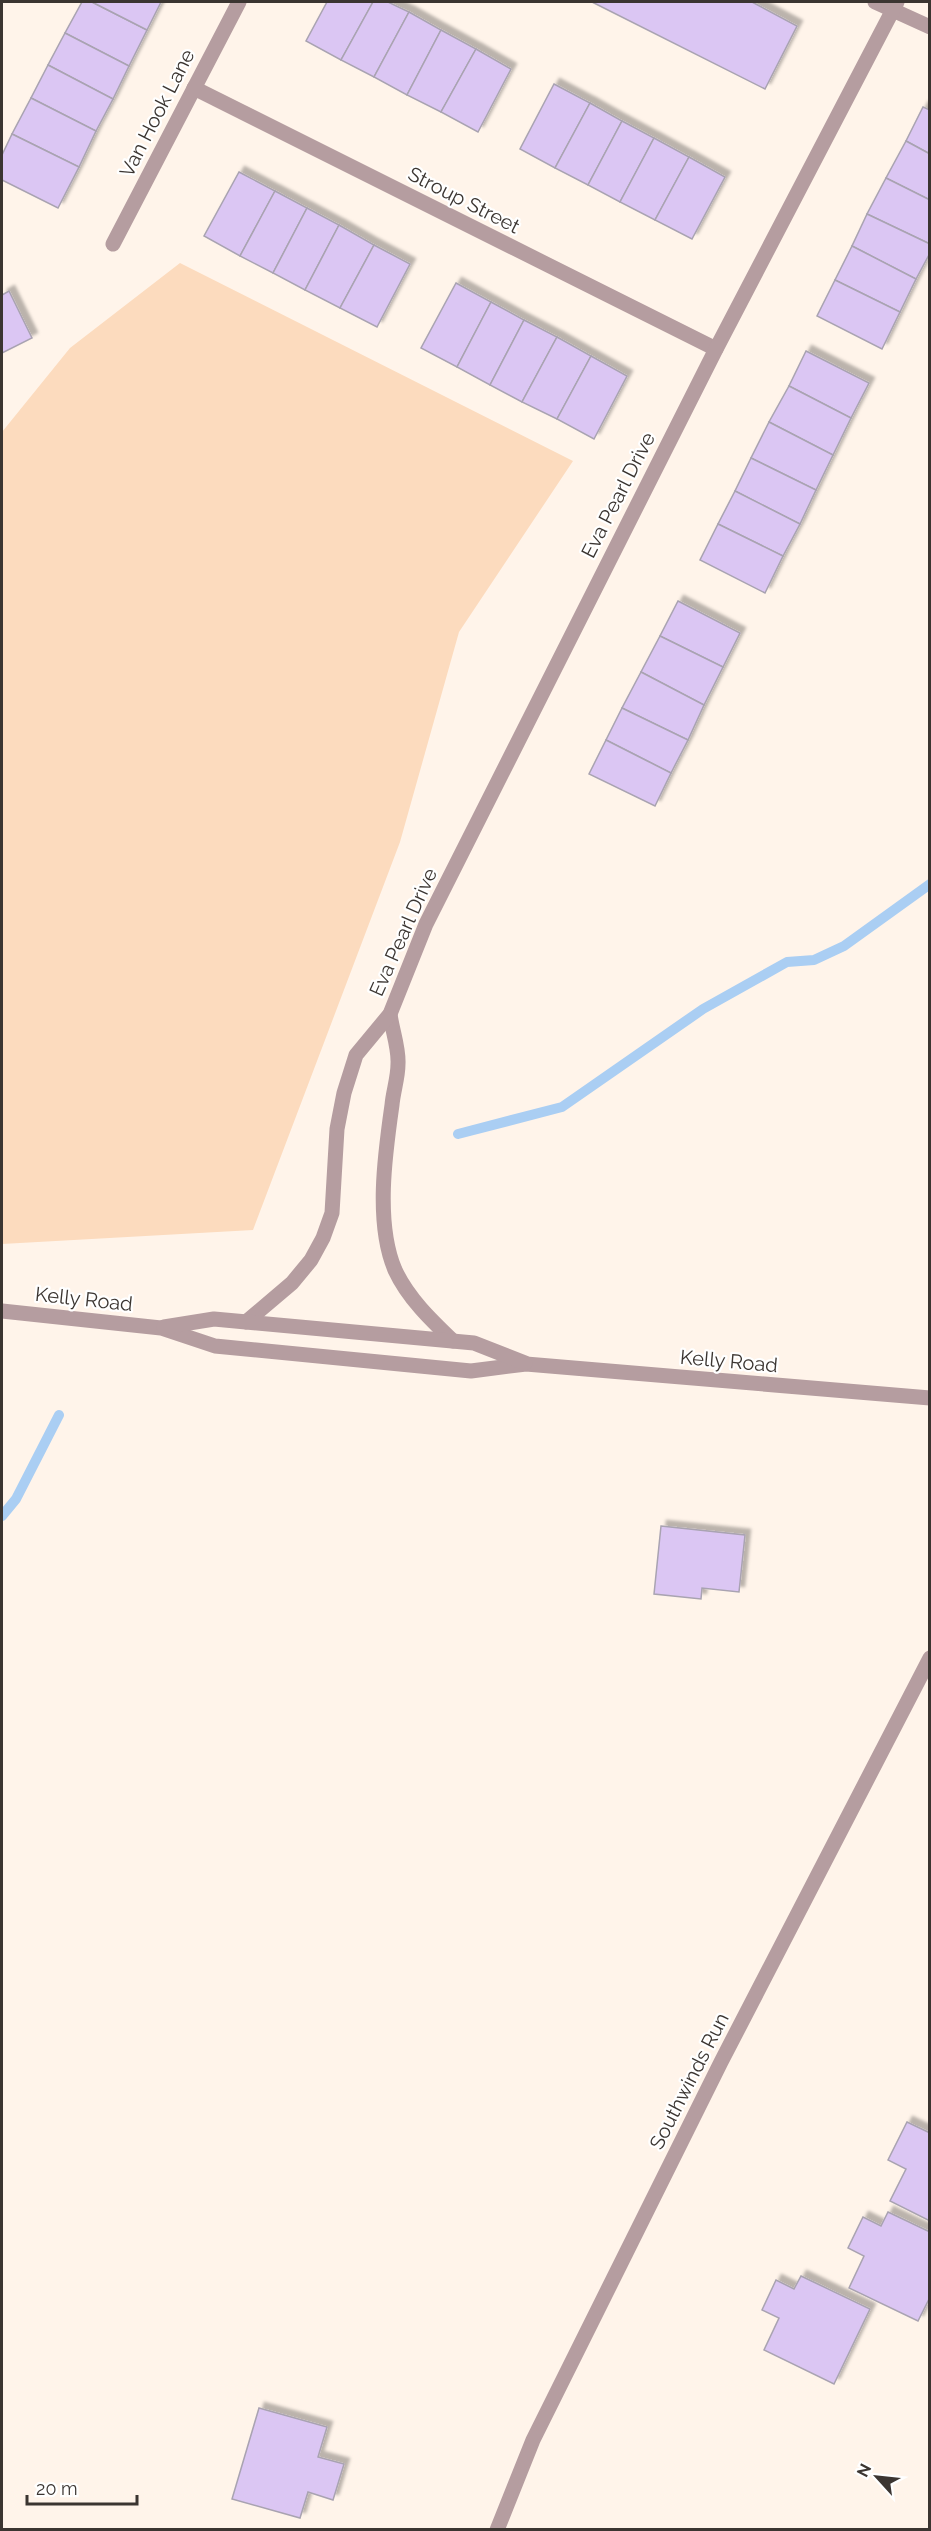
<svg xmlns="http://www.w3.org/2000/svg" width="931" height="2531" font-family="Raleway,sans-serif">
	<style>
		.green { fill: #fcdbbe }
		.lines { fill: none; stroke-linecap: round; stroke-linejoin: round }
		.stream { stroke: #aacef3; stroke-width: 10 }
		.building { fill: #dbc6f3; stroke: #a9a3b1; stroke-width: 1.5; filter: url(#shadow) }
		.minor { stroke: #b59da0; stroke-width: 15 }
		.labels { text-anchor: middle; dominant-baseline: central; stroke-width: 4.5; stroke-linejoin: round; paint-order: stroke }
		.street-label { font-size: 20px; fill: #3b3531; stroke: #fff }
	</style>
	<defs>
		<filter id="shadow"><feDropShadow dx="5.5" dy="-5.5" stdDeviation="1.5" flood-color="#0004"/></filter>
	</defs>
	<rect width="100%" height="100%" fill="#fff4ea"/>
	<polygon class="green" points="180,263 573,461 459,632 400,842 253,1230 2,1244 2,432 70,348"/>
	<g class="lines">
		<g class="stream">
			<polyline points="458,1134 562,1107 703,1009 787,962 814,960 844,946 930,884"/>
			<polyline points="2,1516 16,1499 59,1415"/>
		</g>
	</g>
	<g class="building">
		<polygon points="82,2 92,2 147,30 129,66 65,33"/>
		<polygon points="92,2 161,2 147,30"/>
		<polygon points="327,2 373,2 341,60 306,41"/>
		<polygon points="373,2 388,2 409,12 374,77 341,60"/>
		<polygon points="592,2 752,2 797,26 765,89"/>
		<polygon points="409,12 441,30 407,95 374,77"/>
		<polygon points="441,30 476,49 441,112 407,95"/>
		<polygon points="65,33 129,66 113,99 48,65"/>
		<polygon points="476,49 511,69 478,132 441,112"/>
		<polygon points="48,65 113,99 96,131 31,98"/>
		<polygon points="554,84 590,103 555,168 520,149"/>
		<polygon points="31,98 96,131 79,167 12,134"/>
		<polygon points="590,103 622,121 588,185 555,168"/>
		<polygon points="923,107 930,110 930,154 906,141"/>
		<polygon points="622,121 654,138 620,202 588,185"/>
		<polygon points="12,134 79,167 58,208 2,180 2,155"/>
		<polygon points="654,138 689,157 655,220 620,202"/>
		<polygon points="906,141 930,154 930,200 886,178"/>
		<polygon points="689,157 725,177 692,239 655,220"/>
		<polygon points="239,172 275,191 240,256 204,236"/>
		<polygon points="886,178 930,200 930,244 867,214"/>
		<polygon points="275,191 307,208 273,273 240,256"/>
		<polygon points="307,208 339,225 305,290 273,273"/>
		<polygon points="867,214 930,244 930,253 916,279 852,246"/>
		<polygon points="339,225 374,245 340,308 305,290"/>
		<polygon points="374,245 410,264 377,327 340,308"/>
		<polygon points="852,246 916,279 900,312 835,280"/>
		<polygon points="835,280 900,312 882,349 817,316"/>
		<polygon points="456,283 491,302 457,367 421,348"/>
		<polygon points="9,291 32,338 2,353 2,295"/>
		<polygon points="491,302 524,320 490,385 457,367"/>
		<polygon points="524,320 557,337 522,402 490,385"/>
		<polygon points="557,337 591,356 557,419 522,402"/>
		<polygon points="806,351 869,383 851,418 789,386"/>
		<polygon points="591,356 627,376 594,439 557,419"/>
		<polygon points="789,386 851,418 833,455 769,422"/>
		<polygon points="769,422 833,455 816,490 751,458"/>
		<polygon points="751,458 816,490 800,524 735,491"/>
		<polygon points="735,491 800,524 783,556 718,524"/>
		<polygon points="718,524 783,556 765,593 700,560"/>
		<polygon points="678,601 740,633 723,667 660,636"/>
		<polygon points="660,636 723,667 704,705 641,672"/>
		<polygon points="641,672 704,705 688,740 622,708"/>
		<polygon points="622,708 688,740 671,773 606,740"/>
		<polygon points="606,740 671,773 655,806 589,774"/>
		<polygon points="661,1526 745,1535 739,1592 702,1588 701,1599 654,1594"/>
		<polygon points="907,2122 930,2133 930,2221 890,2201 906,2169 888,2160"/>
		<polygon points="888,2212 930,2232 930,2297 918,2321 849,2288 864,2256 848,2248 863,2217 881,2226"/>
		<polygon points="801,2276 870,2309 834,2384 764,2350 779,2318 762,2310 776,2280 794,2289"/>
		<polygon points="259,2408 327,2427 318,2457 344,2464 333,2500 308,2492 300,2518 232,2499"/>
	</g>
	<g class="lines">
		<g class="minor">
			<polyline points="875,2 930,27"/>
			<polyline points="194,88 716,349"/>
			<polyline points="113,244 239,2"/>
			<path d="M390 1014C392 1030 399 1048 398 1064 398 1078 393 1092 392 1105 385 1154 375 1223 395 1270 408 1298 431 1320 453 1341"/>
			<polyline points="2,1311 161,1328 215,1346 471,1371 526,1364 930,1398"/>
			<polyline points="246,1322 292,1283 311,1260 323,1238 332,1213 337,1129 344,1093 356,1055 390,1014 426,924 716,349 897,2"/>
			<polyline points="164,1327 214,1319 474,1343 525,1363"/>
			<polyline points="497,2530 533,2440 721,2062 930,1658"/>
		</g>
	</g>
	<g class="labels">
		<g class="street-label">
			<text transform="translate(157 113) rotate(-63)">Van Hook Lane</text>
			<text transform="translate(464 200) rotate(27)">Stroup Street</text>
			<text transform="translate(618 495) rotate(-63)">Eva Pearl Drive</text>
			<text transform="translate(403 932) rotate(-66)">Eva Pearl Drive</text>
			<text transform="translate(84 1299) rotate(6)">Kelly Road</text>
			<text transform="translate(729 1361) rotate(5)">Kelly Road</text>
			<text transform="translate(689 2081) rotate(-63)">Southwinds Run</text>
		</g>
	</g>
	<rect width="931" height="2531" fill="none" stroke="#3b3531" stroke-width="6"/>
	<g transform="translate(877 2477) rotate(297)" stroke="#ffffff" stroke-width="4.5" paint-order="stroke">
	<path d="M0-4.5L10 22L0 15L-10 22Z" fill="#3b3531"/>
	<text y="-9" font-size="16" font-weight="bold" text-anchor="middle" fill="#3b3531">N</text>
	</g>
	<path d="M27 2495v9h110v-9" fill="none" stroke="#3b3531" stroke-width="3"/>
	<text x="36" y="2495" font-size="18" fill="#3b3531" stroke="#ffffff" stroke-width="4.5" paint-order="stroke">20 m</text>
</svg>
